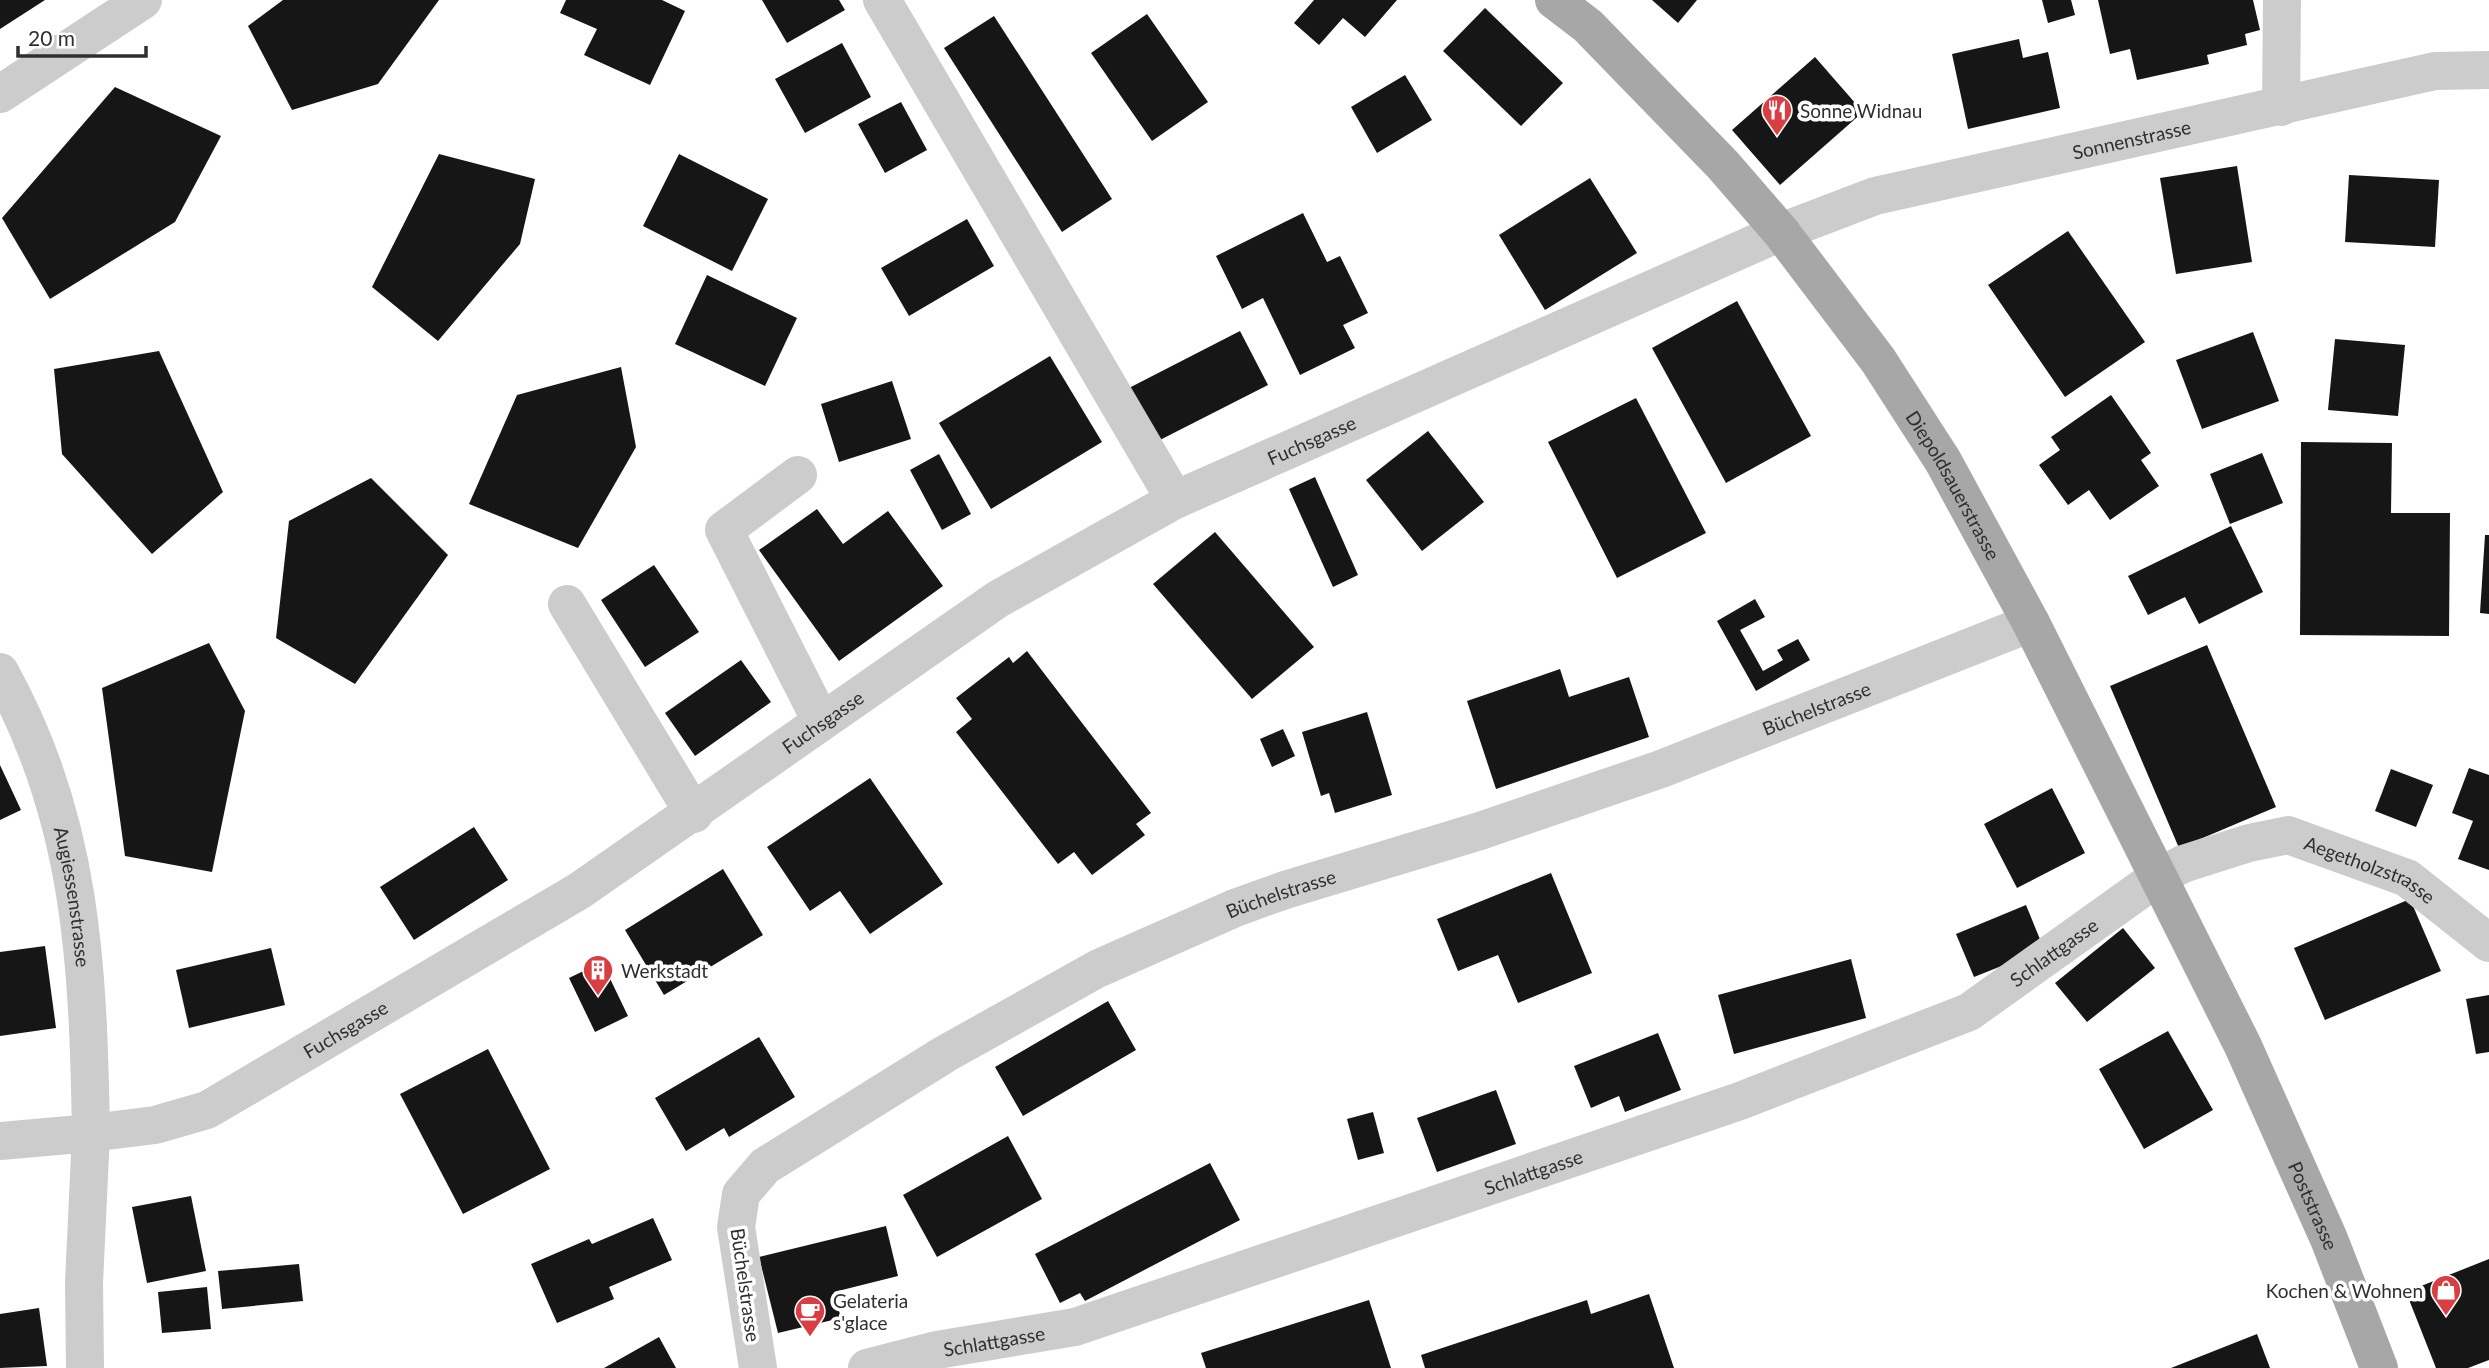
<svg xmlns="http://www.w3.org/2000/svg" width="2489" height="1368" font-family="Lato,sans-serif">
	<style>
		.building { fill: #161616 }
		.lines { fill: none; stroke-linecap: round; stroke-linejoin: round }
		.minor { stroke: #ccc; stroke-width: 38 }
		.major { stroke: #a7a7a7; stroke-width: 38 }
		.labels { text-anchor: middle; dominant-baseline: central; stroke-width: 7; stroke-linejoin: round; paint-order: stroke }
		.poi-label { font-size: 19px; fill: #2f2f2f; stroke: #fff; text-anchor: start }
		.street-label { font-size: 19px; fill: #2f2f2f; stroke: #fff }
	</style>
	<rect width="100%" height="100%" fill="#fff"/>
	<g class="building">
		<polygon points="0,0 45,0 0,29"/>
		<polygon points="283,0 439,0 378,84 292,110 248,26"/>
		<polygon points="566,0 662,0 685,11 650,85 584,55 597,29 560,13"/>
		<polygon points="762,0 839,0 845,10 787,43"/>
		<polygon points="1314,0 1397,0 1365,37 1343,18 1319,45 1294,23"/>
		<polygon points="1652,0 1697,0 1678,23"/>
		<polygon points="2042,0 2071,0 2075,15 2048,23"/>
		<polygon points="2098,0 2253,0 2260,30 2245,34 2247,45 2207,55 2209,64 2137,80 2130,49 2110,54"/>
		<polygon points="1485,8 1563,83 1521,126 1443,51"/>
		<polygon points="1147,14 1208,102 1152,141 1091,53"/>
		<polygon points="994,16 1112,199 1062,232 944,48"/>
		<polygon points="2019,39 2023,58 2048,52 2060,108 1968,129 1952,54"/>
		<polygon points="842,43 871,97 805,133 775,79"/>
		<polygon points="1815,57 1863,112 1780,185 1732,130"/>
		<polygon points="1405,75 1432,120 1377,153 1351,107"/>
		<polygon points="115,87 221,136 175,222 50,299 2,218"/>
		<polygon points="901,102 927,150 885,173 858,124"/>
		<polygon points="439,154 535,179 520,244 438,341 372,287"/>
		<polygon points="679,154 768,199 732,271 643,226"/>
		<polygon points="2237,166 2252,262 2176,274 2160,178"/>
		<polygon points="2349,175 2439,180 2435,247 2345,242"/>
		<polygon points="1590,178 1637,253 1545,310 1499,235"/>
		<polygon points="1303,213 1327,262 1340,256 1368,313 1343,325 1355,348 1300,375 1263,298 1242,309 1216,256"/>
		<polygon points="967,219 994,266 909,316 881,268"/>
		<polygon points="2068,231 2145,342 2065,397 1988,285"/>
		<polygon points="707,275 797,318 765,386 675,344"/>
		<polygon points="1737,301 1811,436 1726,483 1652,348"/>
		<polygon points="1240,331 1268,385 1154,443 1127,389"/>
		<polygon points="2253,332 2279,401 2202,429 2176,360"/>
		<polygon points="2335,339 2405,345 2398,416 2328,410"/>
		<polygon points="159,351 223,492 152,554 62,454 54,369"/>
		<polygon points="1050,356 1102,442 991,509 939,423"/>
		<polygon points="621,367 636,447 578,548 469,504 517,395"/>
		<polygon points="892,381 911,439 839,462 821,404"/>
		<polygon points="2111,395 2151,453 2141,460 2159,486 2110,520 2089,490 2068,505 2039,465 2060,450 2051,437"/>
		<polygon points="1636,398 1706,533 1617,578 1548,442"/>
		<polygon points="1428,431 1484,502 1422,551 1366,480"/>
		<polygon points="2301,442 2392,443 2391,513 2450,513 2449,636 2300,635"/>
		<polygon points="2262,453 2283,503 2230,524 2210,474"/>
		<polygon points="939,454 971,514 942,530 910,470"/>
		<polygon points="1315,477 1358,575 1333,587 1289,489"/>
		<polygon points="371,478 448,555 355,684 276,638 289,521"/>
		<polygon points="817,509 843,544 888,511 943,586 839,661 759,550"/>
		<polygon points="2231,526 2263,592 2199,624 2185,597 2148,615 2128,576"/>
		<polygon points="1215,532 1314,647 1252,699 1153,584"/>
		<polygon points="2485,535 2489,535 2489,614 2480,613"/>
		<polygon points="654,565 699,632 645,667 601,600"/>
		<polygon points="1755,599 1765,617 1740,630 1763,671 1783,660 1777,650 1798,639 1810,660 1756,691 1717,621"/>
		<polygon points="209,643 245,711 212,872 125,856 102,688"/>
		<polygon points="2207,645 2276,807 2179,848 2110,686"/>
		<polygon points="1027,651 1151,813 1136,824 1145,835 1092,875 1074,852 1058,864 956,732 972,719 956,698 1009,657 1013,663"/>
		<polygon points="741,660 771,702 695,756 665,713"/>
		<polygon points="1560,669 1569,697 1629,677 1649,737 1496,789 1467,701"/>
		<polygon points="1367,712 1392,795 1335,813 1329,793 1321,796 1302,732"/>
		<polygon points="1283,729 1295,756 1272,767 1260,739"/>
		<polygon points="0,765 21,810 0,820"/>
		<polygon points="2469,768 2489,775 2489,870 2458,859 2473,821 2452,813"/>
		<polygon points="2391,769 2433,785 2416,827 2375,811"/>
		<polygon points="870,778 943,884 870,934 840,891 810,911 767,847"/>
		<polygon points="2052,788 2085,853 2017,888 1984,824"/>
		<polygon points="474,827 508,880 414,940 380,887"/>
		<polygon points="723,869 763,935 664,995 625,930"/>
		<polygon points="1551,873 1592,973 1518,1003 1498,955 1458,971 1437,919"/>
		<polygon points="2410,899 2441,971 2325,1020 2294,948"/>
		<polygon points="2026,905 2044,949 1974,977 1956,934"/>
		<polygon points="2123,928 2155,968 2087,1022 2055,983"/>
		<polygon points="45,946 56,1028 0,1036 0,952"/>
		<polygon points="271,948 285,1005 189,1028 176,970"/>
		<polygon points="1851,959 1866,1018 1734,1054 1718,995"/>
		<polygon points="602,962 628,1016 595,1032 569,978"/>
		<polygon points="2489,995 2489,1052 2476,1054 2466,999"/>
		<polygon points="1108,1001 1136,1050 1023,1116 995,1067"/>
		<polygon points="2168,1031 2213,1110 2144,1149 2099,1069"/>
		<polygon points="1658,1033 1681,1090 1625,1112 1619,1096 1591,1108 1574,1066"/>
		<polygon points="759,1037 795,1097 729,1137 724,1128 686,1151 655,1098"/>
		<polygon points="488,1049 550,1169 463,1214 400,1094"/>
		<polygon points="1496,1090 1516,1144 1437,1172 1417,1118"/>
		<polygon points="1373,1112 1384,1153 1358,1160 1347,1119"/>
		<polygon points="1008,1136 1042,1199 937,1257 903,1195"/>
		<polygon points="1210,1163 1240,1220 1085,1301 1080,1293 1060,1303 1035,1254"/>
		<polygon points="191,1196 206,1271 147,1283 132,1207"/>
		<polygon points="653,1218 672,1260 609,1287 614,1299 557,1323 531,1264 589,1239 592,1244"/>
		<polygon points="886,1226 898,1276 834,1292 841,1318 778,1333 759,1257"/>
		<polygon points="2489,1259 2489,1360 2468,1368 2436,1368 2406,1292"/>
		<polygon points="299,1264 303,1301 222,1309 218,1271"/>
		<polygon points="207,1287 211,1329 162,1333 158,1292"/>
		<polygon points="1649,1294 1674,1368 1425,1368 1421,1355 1587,1300 1591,1314"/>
		<polygon points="1369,1300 1391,1368 1206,1368 1201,1353"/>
		<polygon points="39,1308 47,1366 0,1368 0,1314"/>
		<polygon points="2257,1334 2270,1368 2171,1368"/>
		<polygon points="659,1337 676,1368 604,1368"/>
	</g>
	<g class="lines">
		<g class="minor">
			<polyline points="882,0 1175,500"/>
			<polyline points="0,94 143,0"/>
			<polyline points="2281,107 2282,0"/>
			<polyline points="798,475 724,530 821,721"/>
			<polyline points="567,604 694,814"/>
			<path id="s1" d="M0 672C83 821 88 968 91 1133L0 1141"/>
			<path id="s2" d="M85 1368 84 1283 91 1133 155 1125 207 1110 579 891 998 599 1175 500 1781 232 1875 196 2435 71 2489 70"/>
			<path id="s3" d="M758 1368 736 1227 741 1194 765 1166 945 1054 1097 969 1235 908 1285 890 1480 831 1661 769 2031 623"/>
			<path id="s4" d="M867 1368 937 1350 1075 1327 1740 1101 1969 1012 2158 877 2183 864 2249 843 2288 835 2407 878 2489 943"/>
		</g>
		<path class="major" id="s5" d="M1554 0 1588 26 1723 165 1781 232 1878 360 1943 461 2031 623 2243 1046 2329 1239 2379 1368"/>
	</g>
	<defs>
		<g id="restaurant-pin" transform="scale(1.575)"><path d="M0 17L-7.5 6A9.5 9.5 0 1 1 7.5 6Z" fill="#d93e43" stroke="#fff"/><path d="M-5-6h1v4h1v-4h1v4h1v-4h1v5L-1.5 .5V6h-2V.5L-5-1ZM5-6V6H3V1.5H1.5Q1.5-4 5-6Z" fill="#fff"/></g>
		<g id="building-pin" transform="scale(1.575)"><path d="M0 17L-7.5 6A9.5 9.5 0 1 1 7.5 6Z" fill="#d93e43" stroke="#fff"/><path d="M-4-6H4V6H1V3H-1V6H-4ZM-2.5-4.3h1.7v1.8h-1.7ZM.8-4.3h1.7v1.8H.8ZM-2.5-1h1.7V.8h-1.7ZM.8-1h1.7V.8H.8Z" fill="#fff"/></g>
		<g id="shop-pin" transform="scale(1.575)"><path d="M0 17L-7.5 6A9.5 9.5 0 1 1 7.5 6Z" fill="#d93e43" stroke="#fff"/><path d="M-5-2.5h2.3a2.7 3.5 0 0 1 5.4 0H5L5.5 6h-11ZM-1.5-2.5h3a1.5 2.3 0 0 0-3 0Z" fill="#fff"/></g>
		<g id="cafe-pin" transform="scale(1.575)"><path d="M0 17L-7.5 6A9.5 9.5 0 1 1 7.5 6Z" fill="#d93e43" stroke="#fff"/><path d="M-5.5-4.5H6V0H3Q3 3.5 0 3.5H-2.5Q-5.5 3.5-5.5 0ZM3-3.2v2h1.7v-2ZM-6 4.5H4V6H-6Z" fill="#fff"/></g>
	</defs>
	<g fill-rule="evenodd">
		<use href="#restaurant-pin" x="1777" y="110"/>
		<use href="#building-pin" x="598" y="970"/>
		<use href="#shop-pin" x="2446" y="1290"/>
		<use href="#cafe-pin" x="810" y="1311"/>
	</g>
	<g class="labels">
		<g class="poi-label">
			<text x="1800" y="110">Sonne Widnau</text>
			<text x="621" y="970">Werkstadt</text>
			<text x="2423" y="1290" text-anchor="end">Kochen &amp; Wohnen</text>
			<text x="833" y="1300">Gelateria<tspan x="833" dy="22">s'glace</tspan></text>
		</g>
		<g class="street-label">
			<text stroke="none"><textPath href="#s2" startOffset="2525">Sonnenstrasse</textPath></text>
			<text stroke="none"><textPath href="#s2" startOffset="1648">Fuchsgasse</textPath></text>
			<text stroke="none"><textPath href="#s5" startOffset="632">Diepoldsauerstrasse</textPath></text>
			<text stroke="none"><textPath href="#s3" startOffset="1365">Büchelstrasse</textPath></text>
			<text stroke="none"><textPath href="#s2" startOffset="1082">Fuchsgasse</textPath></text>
			<text stroke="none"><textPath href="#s4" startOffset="1619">Aegetholzstrasse</textPath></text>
			<text stroke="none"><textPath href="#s3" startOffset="798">Büchelstrasse</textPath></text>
			<text stroke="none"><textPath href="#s1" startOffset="238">Augiessenstrasse</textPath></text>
			<text stroke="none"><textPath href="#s4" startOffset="1264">Schlattgasse</textPath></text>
			<text stroke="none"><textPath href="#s2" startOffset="514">Fuchsgasse</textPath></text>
			<text stroke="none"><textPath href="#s4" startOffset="696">Schlattgasse</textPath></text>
			<text stroke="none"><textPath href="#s5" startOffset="1438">Poststrasse</textPath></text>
			<text transform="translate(746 1285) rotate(82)">Büchelstrasse</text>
			<text stroke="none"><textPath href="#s4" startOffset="130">Schlattgasse</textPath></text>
		</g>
	</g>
	<path d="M18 46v10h128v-10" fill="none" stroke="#2f2f2f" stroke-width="3.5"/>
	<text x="28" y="46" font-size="21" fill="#2f2f2f" stroke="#ffffff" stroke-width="5" paint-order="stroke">20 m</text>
</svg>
